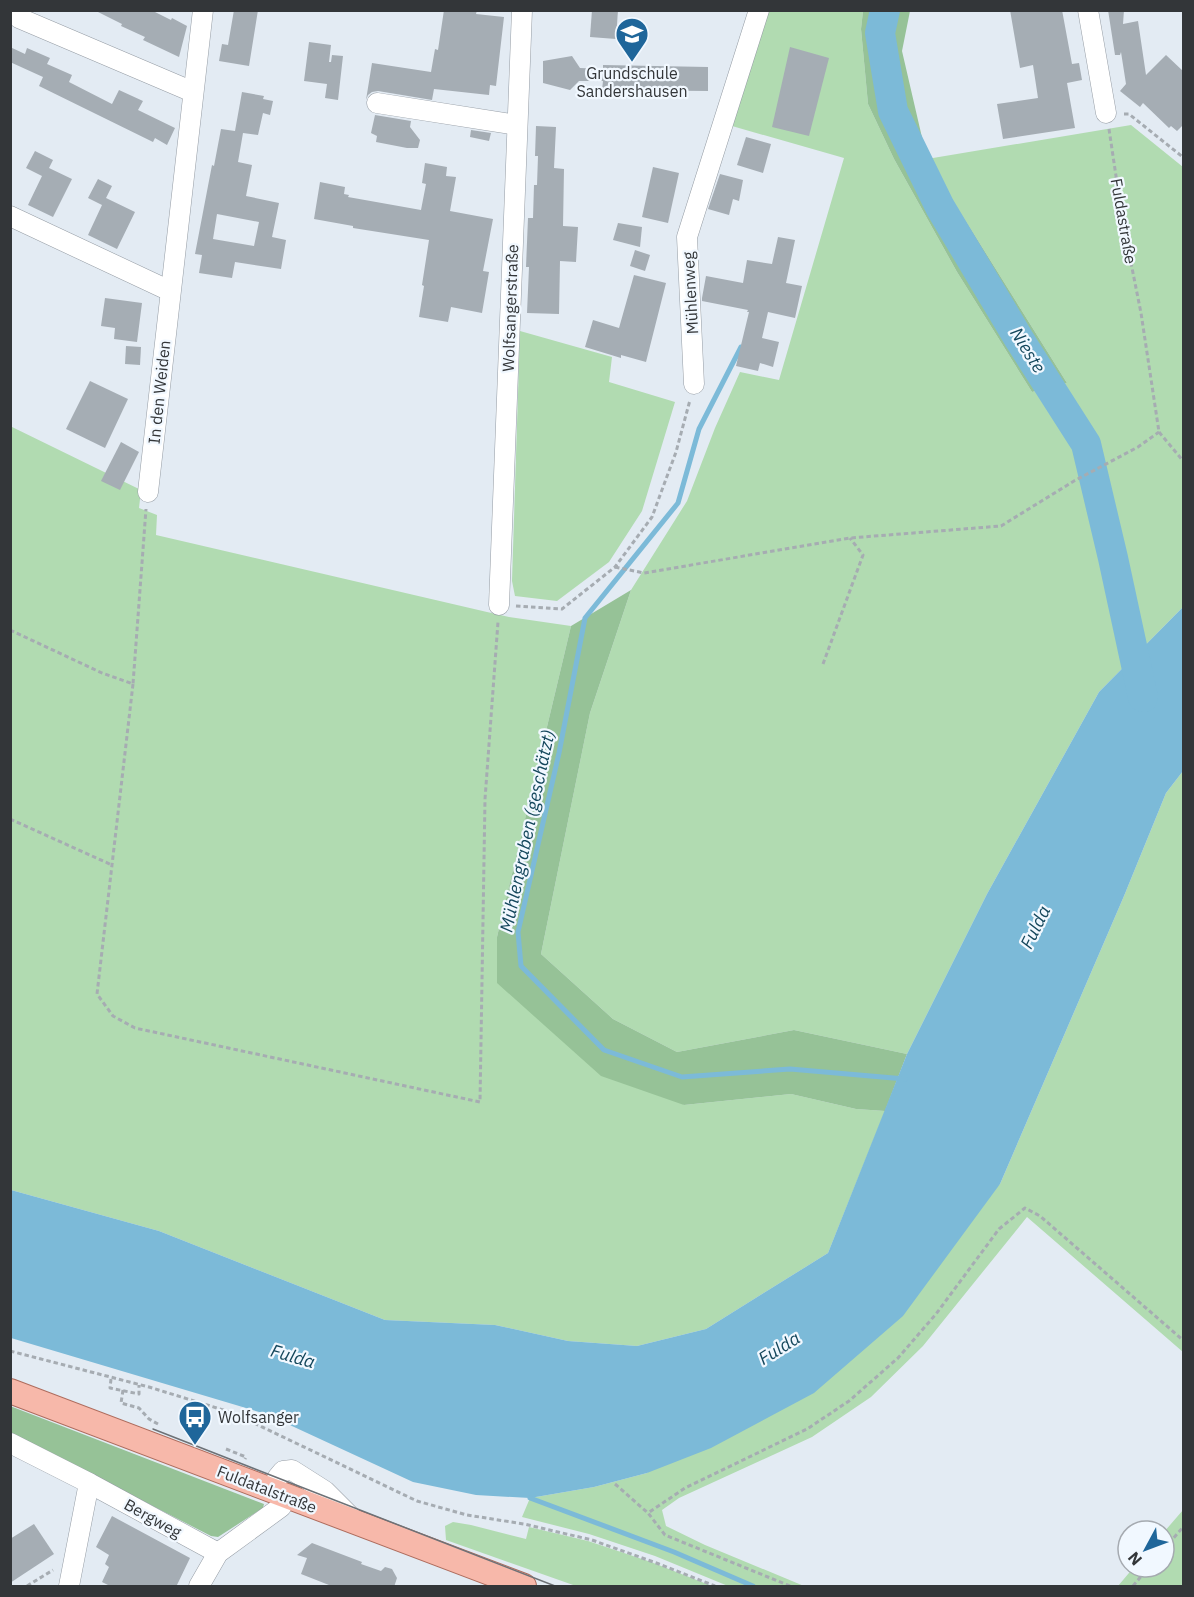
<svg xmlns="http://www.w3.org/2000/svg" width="1194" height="1597" font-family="'IBM Plex Sans',sans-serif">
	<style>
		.green { fill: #b1dbb1 }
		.forest { fill: #96c297 }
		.water { fill: #7cbad8 }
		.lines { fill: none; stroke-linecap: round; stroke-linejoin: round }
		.stream { stroke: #7cbad8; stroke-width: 5 }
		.river { stroke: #7cbad8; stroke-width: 30 }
		.building { fill: #a5adb4; fill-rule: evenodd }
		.minor-casing { stroke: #959ca4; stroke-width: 21 }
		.major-casing { stroke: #ae6c5d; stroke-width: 26 }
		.path { stroke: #a6acb2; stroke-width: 3; stroke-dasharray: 4.5 3; stroke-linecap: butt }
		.minor { stroke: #fff; stroke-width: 20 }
		.major { stroke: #f7b8aa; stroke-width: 24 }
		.tram { stroke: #6d7176; stroke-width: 1.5 }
		.labels { text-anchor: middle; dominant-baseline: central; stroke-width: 4.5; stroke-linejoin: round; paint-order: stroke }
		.poi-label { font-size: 16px; fill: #333639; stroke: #f1f8ff }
		.street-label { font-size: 16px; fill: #333639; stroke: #f1f8ff }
		.water-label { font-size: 18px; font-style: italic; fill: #14475c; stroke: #f1f8ff }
	</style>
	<rect width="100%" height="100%" fill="#e3ebf3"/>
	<g class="green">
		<polygon points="766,11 863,11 861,29 868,104 894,159 957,272 1032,392 1067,383 927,159 1131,125 1183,167 1183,607 1099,692 987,894 907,1054 794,1030 677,1052 613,1019 541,954 590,713 631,590 687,501 715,428 740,372 779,380 844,158 732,126"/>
		<polygon points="520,331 612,357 609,382 675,402 642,511 609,562 557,601 515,596 512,581"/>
		<polygon points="10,426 141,490 139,508 157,515 156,535 487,612 509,617 571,626 497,937 684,1105 791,1094 856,1109 885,1111 828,1253 706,1329 637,1346 568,1341 495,1325 385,1320 159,1231 11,1190"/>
		<polygon points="1183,771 1183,1352 1027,1217 923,1346 871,1397 812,1437 679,1498 662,1510 666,1526 705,1545 804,1586 728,1586 655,1556 589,1534 522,1517 530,1498 594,1487 647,1473 1000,1184 1124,896 1166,793"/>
		<polygon points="1183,1510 1183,1586 1118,1586 1134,1567 1164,1567 1164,1532"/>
		<polygon points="453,1522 471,1525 526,1539 529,1527 588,1541 651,1562 712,1586 576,1586 446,1540 445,1526"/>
	</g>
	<g class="forest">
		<polygon points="863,11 910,11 902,51 927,159 1067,383 1032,392 957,272 894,159 868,104 861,29"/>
		<polygon points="631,590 590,713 541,954 613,1019 677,1052 794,1030 907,1054 885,1111 856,1109 791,1094 684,1105 601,1076 497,983 497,937 571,626"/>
		<polygon points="10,1406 264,1504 263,1508 218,1537 211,1536 11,1433"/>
	</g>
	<polygon class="water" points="1183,607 1183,771 1166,793 1124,896 1000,1184 903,1316 814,1393 711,1448 647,1473 594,1487 530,1498 476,1495 413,1482 266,1414 11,1338 11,1190 159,1231 385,1320 495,1325 568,1341 637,1346 706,1329 828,1253 907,1054 987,894 1099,692"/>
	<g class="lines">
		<g class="stream">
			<polyline points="741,347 699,429 678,503 585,618 559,753 518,932 521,966 604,1050 682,1077 790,1069 905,1079"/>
			<polyline points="530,1498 674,1552 753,1586"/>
		</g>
		<polyline class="river" points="885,10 880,33 893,111 940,207 1019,339 1086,444 1113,558 1143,697"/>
	</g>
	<g class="building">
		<polygon points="94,10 151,10 171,20 172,18 187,26 179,57 143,40 145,37 121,26 122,24"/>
		<polygon points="234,10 258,10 249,66 219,61 222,44 228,45"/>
		<polygon points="444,10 477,10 476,14 504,17 496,86 490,85 489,95 434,89 432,100 378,91 372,92 368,95 366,100 372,63 431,72 435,49 438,50"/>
		<polygon points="592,10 618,10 616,39 590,37"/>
		<polygon points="1010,10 1062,10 1072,64 1079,63 1082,80 1067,83 1075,128 1003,139 997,104 1038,98 1033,65 1020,68"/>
		<polygon points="1108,10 1124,10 1123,24 1138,21 1146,75 1166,55 1184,72 1184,124 1177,131 1171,126 1169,128 1143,103 1140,107 1120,91 1126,84 1121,52 1120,55 1115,55"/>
		<polygon points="309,42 331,45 329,62 331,62 332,55 343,56 338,100 325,98 327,84 304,81"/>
		<polygon points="10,47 25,54 27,48 50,58 47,64 72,75 69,82 112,104 119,90 143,101 138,110 175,128 167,145 155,138 153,142 39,86 43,77 10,62"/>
		<polygon points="790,47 829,58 809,136 772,127"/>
		<polygon points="572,56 580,68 603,69 603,65 708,67 708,91 602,90 603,81 579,81 570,90 543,83 543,61"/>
		<path d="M242 92 264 96 263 99 273 101 270 115 263 113 258 135 243 133 238 162 252 165 246 196 279 203 272 237 286 240 281 269 235 262 232 278 199 273 202 255 195 254 212 165 214 166 221 129 235 131ZM217 214 259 222 254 246 213 239Z"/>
		<polygon points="375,115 411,121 410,127 420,140 418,148 407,148 376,142 377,136 371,133"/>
		<polygon points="536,126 556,127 554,168 564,169 563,226 578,227 576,262 560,261 559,314 527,313 529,267 526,267 528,218 533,218 534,185 537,185 538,156 535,156"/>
		<polygon points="471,130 491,133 489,141 470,137"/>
		<polygon points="746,137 771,144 763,173 737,165"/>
		<polygon points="35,151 53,160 49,168 72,179 53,217 28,205 42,176 26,168"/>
		<polygon points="425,163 447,167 446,176 456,177 450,211 493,219 483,271 489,272 482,313 451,307 448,322 419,317 424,286 422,285 429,240 353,228 353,226 314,219 320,182 345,187 344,194 349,195 348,197 421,210 426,184 422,183"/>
		<polygon points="653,167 679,173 668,223 642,217"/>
		<polygon points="720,174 743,180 739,201 733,199 729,215 708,209"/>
		<polygon points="98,179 112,186 106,198 135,212 117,249 88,235 102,205 88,198"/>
		<polygon points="618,223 642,227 640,247 613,240"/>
		<polygon points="778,237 795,240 786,283 802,286 795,318 768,312 762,338 779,342 773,367 760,363 758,371 736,366 749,312 747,312 748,310 702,301 702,298 706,276 743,283 747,260 772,264"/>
		<polygon points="635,250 650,255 645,271 630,266"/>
		<polygon points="634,275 666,283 646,362 621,355 621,358 585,347 593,320 619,328"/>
		<polygon points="105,298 142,303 137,342 114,339 115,328 101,326"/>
		<polygon points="126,346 141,347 140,365 125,364"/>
		<polygon points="90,381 128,399 105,448 66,429"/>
		<polygon points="121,442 139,452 120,490 101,481"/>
		<polygon points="112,1516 190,1558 176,1587 112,1587 102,1582 109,1567 105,1564 109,1555 96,1547"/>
		<polygon points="34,1524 54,1554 10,1583 10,1539"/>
		<polygon points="312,1543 362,1562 361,1564 381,1571 385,1567 392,1569 397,1578 394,1587 334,1587 301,1574 307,1558 297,1555"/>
	</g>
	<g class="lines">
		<g class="minor-casing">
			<g id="minor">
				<polyline points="14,10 19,18 193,92"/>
				<polyline points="1088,10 1106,113"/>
				<polyline points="377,103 517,125"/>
				<polyline points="10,216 170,291"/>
				<polyline points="694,384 687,237 759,10"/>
				<polyline points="148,492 203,10"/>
				<polyline points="499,605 522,10"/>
				<polyline points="10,1443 89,1483 218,1553"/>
				<polyline points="271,1490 278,1477 283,1471 292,1470 325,1491 355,1521"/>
				<polyline points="69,1586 89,1483"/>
				<polyline points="199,1586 218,1553 281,1507 286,1496"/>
			</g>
		</g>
		<g class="major-casing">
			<polyline id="major" points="10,1391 524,1586"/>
		</g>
		<g class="path">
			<polyline points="1124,114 1129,114 1184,158"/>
			<polyline points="1109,129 1123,223 1141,313 1159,432"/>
			<polyline points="1159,432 1184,462"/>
			<polyline points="615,567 644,573 850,538 1001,526 1074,481 1138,447 1159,432"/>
			<polyline points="516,606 562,609 615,567 652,517 676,452 690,400"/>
			<polyline points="10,630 102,673 133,684 146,509"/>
			<polyline points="823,664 863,555 850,538"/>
			<polyline points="133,684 97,994 113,1016 135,1028 480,1102 485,799 498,622"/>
			<polyline points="10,819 112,865"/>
			<polyline points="10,1351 149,1387 233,1413 417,1501 467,1515 524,1524 592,1540 659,1564 715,1586"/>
			<polyline points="111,1379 110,1388 139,1394 139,1385"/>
			<polyline points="123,1390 121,1403 139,1408 149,1419 158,1424"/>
			<polyline points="226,1449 246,1457 245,1459"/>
			<polyline points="615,1484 648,1513"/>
			<polyline points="1164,1549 1184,1526"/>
			<polyline points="27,1586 53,1570"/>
			<polyline points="790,1586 665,1535 648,1513 685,1488 807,1429 849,1401 898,1358 936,1314 999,1229 1025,1208 1040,1216 1184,1341"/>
			<polyline points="1133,1586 1149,1567"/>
		</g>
		<use href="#minor" class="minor"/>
		<use href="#major" class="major"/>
		<path class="tram" d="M153 1429C287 1481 421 1535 555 1586"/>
	</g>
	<defs>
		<g id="school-pin" transform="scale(1.725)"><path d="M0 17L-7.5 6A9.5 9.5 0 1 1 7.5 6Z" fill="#1f669a" stroke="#f1f8ff"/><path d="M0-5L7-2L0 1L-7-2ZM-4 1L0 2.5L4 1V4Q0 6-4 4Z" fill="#fff"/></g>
		<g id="bus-pin" transform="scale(1.725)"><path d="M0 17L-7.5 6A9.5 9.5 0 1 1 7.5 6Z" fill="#1f669a" stroke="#f1f8ff"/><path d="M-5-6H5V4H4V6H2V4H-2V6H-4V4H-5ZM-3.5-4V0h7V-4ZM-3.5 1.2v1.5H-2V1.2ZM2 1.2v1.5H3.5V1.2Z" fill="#fff"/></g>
	</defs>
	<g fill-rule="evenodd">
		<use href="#school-pin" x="632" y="34"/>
		<use href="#bus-pin" x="195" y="1417"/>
	</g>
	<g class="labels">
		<g class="poi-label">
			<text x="632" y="73">Grundschule<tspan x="632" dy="18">Sandershausen</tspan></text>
			<text x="218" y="1417" text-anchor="start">Wolfsanger</text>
		</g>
		<g class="street-label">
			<text transform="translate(1124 221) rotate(80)">Fuldastraße</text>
			<text transform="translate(690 293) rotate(-93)">Mühlenweg</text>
			<text transform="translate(510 308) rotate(-88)">Wolfsangerstraße</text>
			<text transform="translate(159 392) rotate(-84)">In den Weiden</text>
			<text transform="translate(267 1489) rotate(21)">Fuldatalstraße</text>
			<text transform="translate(153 1518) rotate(29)">Bergweg</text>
		</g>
		<g class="water-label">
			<text transform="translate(1028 350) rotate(58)">Nieste</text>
			<text transform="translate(527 831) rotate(-78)">Mühlengraben (geschätzt)</text>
			<text transform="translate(1035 927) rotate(-64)">Fulda</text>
			<text transform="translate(779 1348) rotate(-32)">Fulda</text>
			<text transform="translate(293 1356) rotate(16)">Fulda</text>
		</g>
	</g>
	<rect width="1194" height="1597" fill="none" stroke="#333639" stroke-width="24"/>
	<g transform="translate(1146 1549) rotate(229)"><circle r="28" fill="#f1f8ff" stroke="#a5aab0" stroke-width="1.5"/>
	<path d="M0-4.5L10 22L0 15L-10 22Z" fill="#1f669a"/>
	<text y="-9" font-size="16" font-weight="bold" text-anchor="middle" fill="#333639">N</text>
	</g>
</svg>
